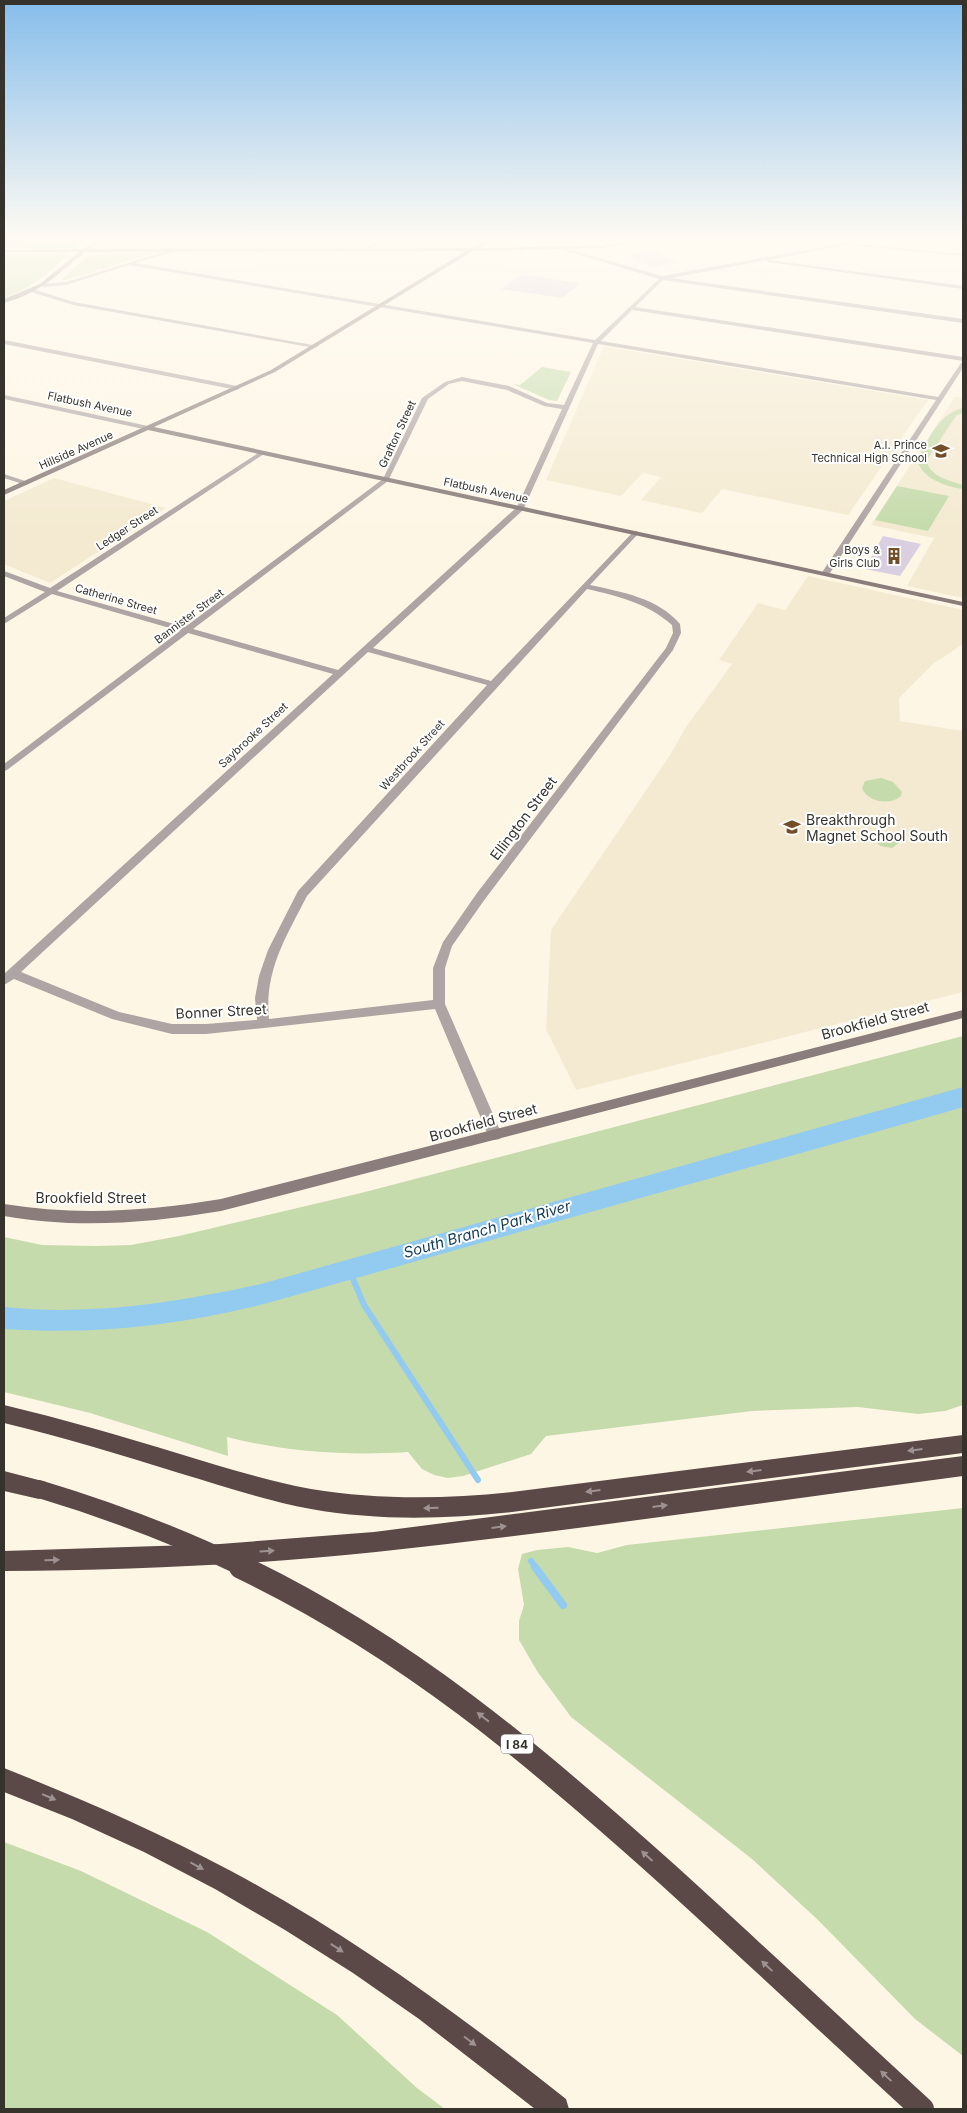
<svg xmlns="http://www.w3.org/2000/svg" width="967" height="2113" font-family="Inter,sans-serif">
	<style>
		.built { fill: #f4ead1 }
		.green { fill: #c5dbab }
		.water { fill: #93cbf0 }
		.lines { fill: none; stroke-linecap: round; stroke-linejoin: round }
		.stream-far1 { stroke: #93cbf0; stroke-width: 6 }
		.stream { stroke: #93cbf0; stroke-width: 8 }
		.building { fill: #d9cfe0 }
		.street { fill: #aea4a3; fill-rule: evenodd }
		.secondary { fill: #8a7d7b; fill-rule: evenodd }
		.highway { fill: #5b4948; fill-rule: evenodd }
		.highway-bridge-far1 { stroke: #5b4948; stroke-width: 18 }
		.highway-bridge { stroke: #5b4948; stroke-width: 24 }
		.oneway { fill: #9d9291 }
		.labels { text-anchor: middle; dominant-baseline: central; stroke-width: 4; stroke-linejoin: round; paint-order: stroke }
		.far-street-label { font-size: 11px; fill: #36332c; stroke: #fff }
		.far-poi-label { font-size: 11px; fill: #36332c; stroke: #fff; text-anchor: end }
		.shield { fill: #fff; stroke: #72706b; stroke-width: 1 }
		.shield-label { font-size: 12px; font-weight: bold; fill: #36332c }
		.street-label { font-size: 14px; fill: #36332c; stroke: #fff }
		.poi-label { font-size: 14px; fill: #36332c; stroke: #fff; text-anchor: start }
		.water-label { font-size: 15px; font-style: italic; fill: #103d56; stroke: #fff }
	</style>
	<rect width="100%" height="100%" fill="#fef6e5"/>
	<g class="built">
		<polygon points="604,346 632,351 928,400 848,515 722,489 702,513 641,500 661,477 643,473 621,496 546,480"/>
		<polygon points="955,397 963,398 963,598 907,586 934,538 871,525"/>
		<polygon points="54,478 166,508 50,583 4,564 4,501"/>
		<polygon points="808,576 963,610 963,644 933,664 899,698 900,721 963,731 963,992 576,1090 546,1029 551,930 670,755 686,727 732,664 719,660 758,603 785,610"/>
	</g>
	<g class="green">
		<polygon points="67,237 98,237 74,248 4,248 4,247"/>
		<polygon points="118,237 347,237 323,247 99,247"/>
		<polygon points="154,253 66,280 61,280 89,255"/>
		<path d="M4 254H64L67 255C48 275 30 288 4 298Z"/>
		<polygon points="542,367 571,372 557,401 549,400 513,384 520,385"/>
		<path d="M963 408V413L957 415 953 420 927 460C928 476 950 481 963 485V489C944 486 923 479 917 460 929 439 938 414 963 408Z"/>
		<polygon points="897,486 949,496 928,531 875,520"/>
		<path d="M881 778 893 782 902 792 901 796C890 806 867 802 862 788L865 781Z"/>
		<path d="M879 833C888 832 898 834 899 843L892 848 880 846 874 839Z"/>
		<path d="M963 1036V1405L945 1411 918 1414 858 1407 752 1411 546 1436 531 1454 463 1476 448 1478 434 1475 422 1469 408 1452C346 1456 287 1452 227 1437L228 1456 90 1413 4 1392V1237L42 1245 96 1246 131 1245 179 1236 361 1193Z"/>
		<polygon points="963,1508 963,2056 915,2019 818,1920 752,1859 571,1717 537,1671 519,1640 519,1621 524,1605 518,1569 522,1554 537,1550 568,1547 597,1553 627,1545"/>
		<polygon points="4,1842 81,1871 207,1932 337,2015 417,2088 445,2109 4,2109"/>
	</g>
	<path class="water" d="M963 1087V1107L950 1111 264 1304C175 1326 95 1335 4 1329V1307C91 1316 176 1303 261 1284Z"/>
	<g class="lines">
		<g class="stream-far1">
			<polyline points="351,1274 364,1305 478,1480"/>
			<polyline points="531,1561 536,1568"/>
		</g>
		<polyline class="stream" points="535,1567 563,1605"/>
	</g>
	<g class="building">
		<polygon points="651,251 678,262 653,267 627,256"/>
		<polygon points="522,275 581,283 562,298 501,289"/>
		<polygon points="883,536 921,544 900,576 865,569"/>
	</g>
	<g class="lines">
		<g class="street">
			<polygon points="388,237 393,237 365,251 361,250"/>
			<polygon points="771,237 784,237 828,242 826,243"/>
			<path d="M877 237H885L769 260 963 286V289L768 262 766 260 671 278 963 319V323L663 280 635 307 963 357V361L632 310 601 341 938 397 961 363 963 362V368L828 576 821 574 936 400 598 344 523 510 373 648 491 681 634 531H637V535L590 585C622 592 658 598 680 624L681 633 673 650 485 899 452 946 445 968V1004L502 1135 500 1139 495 1140 490 1139 488 1135 435 1009 264 1028 206 1034H172L112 1019 14 979 4 985V974L333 674 188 633 7 770 4 771V764L180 631 52 594 4 624V618L45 592 4 576V571L50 588 260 452H264V454L57 591 185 627 383 479 422 398 445 382 462 377 509 386 547 403 564 405 593 343 129 265 66 285 43 287 41 284 66 282 174 249 176 251 135 263 595 340 659 279 564 250V248L662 276ZM462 381 507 390 544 406 562 409 517 507 338 670 193 629 388 481 428 399 449 384ZM587 589C618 596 647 603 672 625L673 633 666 648 477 893 443 942 433 968V1000L269 1019C264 971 286 937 307 896ZM368 652 487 685 298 891 268 950 259 976 255 998 257 1020 206 1024H172L119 1012 21 972Z"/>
			<polygon points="859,244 963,254 963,256 857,246"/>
			<polygon points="33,289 74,302 318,346 315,348 73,305 31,292"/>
			<polygon points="4,340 237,386 240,388 237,390 4,344"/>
			<polygon points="4,395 148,426 151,428 148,430 4,399"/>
			<polygon points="4,474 28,482 30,483 26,485 4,478"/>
		</g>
		<g class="secondary">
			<polygon points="42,237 52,237 4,244 4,242"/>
			<path d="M103 237H108L89 249 471 248 494 237H499L479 248 601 246 659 237 601 248 473 251 275 372 154 427 963 602V606L148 430 4 495V490L271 370 466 251 85 252C57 275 40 293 4 303V299L40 284 79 252H4V250L83 249Z"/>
			<path d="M963 1010V1018L221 1211C149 1223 76 1229 4 1216V1204C77 1216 148 1211 221 1199Z"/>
		</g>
		<g class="highway">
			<path d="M4 1405C63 1419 121 1436 180 1454 223 1467 267 1481 311 1489 378 1500 445 1499 512 1492L963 1435V1453L512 1512C445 1519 378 1521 311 1509 266 1501 223 1486 179 1473 121 1455 63 1437 4 1423Z"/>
			<path d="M963 1456V1476C768 1502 572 1531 376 1552 253 1565 128 1570 4 1571V1551L220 1544 374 1532Z"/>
			<polygon points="4,1471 46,1482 49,1489 46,1496 39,1499 4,1491"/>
			<path d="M4 1768C82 1799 158 1832 231 1871 351 1935 460 2015 566 2099L569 2109H535L419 2019 353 1973 285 1930 215 1889 144 1852 72 1819 4 1792Z"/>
		</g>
		<path class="highway-bridge-far1" d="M39 1489C109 1510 178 1536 244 1568"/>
		<path class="highway-bridge" d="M241 1567C406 1646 532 1753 667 1874 753 1952 837 2031 922 2109"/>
	</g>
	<defs><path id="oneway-solid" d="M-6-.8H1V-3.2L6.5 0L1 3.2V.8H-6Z" transform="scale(1.25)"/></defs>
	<g class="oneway">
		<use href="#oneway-solid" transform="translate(915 1450) rotate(173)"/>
		<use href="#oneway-solid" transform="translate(754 1471) rotate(173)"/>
		<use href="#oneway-solid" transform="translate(593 1491) rotate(173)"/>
		<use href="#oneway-solid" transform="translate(660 1506) rotate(-7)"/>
		<use href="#oneway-solid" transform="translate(431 1508) rotate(178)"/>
		<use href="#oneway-solid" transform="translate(499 1527) rotate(-7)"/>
		<use href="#oneway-solid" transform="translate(267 1551) rotate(-4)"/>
		<use href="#oneway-solid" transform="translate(52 1560) rotate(-2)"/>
		<use href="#oneway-solid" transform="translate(483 1717) rotate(-142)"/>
		<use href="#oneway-solid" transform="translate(49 1797) rotate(23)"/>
		<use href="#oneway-solid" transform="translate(647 1856) rotate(-138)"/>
		<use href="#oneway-solid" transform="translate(197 1866) rotate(28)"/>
		<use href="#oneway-solid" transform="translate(337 1948) rotate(33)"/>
		<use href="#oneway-solid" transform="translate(767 1966) rotate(-137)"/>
		<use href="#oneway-solid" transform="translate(470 2041) rotate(37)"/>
		<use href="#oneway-solid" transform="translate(886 2076) rotate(-137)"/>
	</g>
	<linearGradient id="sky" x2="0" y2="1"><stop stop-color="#86bdeb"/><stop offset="0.45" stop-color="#fffbf3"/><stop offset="1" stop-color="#fffbf3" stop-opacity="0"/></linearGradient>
	<rect width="967" height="532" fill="url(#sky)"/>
	<defs>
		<g id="school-bare" transform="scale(1.35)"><path d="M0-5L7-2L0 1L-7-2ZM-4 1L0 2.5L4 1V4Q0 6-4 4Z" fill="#724f28" stroke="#fff" stroke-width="2.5" paint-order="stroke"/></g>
		<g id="building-bare" transform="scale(1.35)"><path d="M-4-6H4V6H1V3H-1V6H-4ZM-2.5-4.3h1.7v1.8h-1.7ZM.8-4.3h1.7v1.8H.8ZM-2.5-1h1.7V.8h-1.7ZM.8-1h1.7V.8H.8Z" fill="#724f28" stroke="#fff" stroke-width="2.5" paint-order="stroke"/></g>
	</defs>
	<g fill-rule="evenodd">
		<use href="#school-bare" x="941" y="451"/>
		<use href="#building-bare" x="894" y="556"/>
		<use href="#school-bare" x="792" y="827"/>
	</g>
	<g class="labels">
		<g class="far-street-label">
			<text transform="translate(90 404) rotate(12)">Flatbush Avenue</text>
			<text transform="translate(397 434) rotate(-65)">Grafton Street</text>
			<text transform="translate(76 450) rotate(-24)">Hillside Avenue</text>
			<text transform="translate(486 490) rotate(12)">Flatbush Avenue</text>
			<text transform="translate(127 528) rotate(-33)">Ledger Street</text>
			<text transform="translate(116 599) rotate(16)">Catherine Street</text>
			<text transform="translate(189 616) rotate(-37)">Bannister Street</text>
			<text transform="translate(253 735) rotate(-43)">Saybrooke Street</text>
			<text transform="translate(412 755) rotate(-48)">Westbrook Street</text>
		</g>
		<g class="far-poi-label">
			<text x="927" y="445">A.I. Prince<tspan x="927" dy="13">Technical High School</tspan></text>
			<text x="880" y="550">Boys &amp;<tspan x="880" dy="13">Girls Club</tspan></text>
		</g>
		<rect class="shield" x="501" y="1734.5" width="32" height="19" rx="4"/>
		<g class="shield-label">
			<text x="517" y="1744">I 84</text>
		</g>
		<g class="street-label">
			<text transform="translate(523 818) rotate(-53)">Ellington Street</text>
			<text transform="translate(221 1011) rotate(-3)">Bonner Street</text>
			<text transform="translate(875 1020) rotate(-15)">Brookfield Street</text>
			<text transform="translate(483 1122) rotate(-15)">Brookfield Street</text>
			<text x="91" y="1197">Brookfield Street</text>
		</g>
		<g class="poi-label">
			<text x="806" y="819">Breakthrough<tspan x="806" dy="16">Magnet School South</tspan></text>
		</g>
		<g class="water-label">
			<text transform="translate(487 1229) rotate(-16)">South Branch Park River</text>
		</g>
	</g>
	<rect width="967" height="2113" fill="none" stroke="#36332c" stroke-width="10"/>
</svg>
